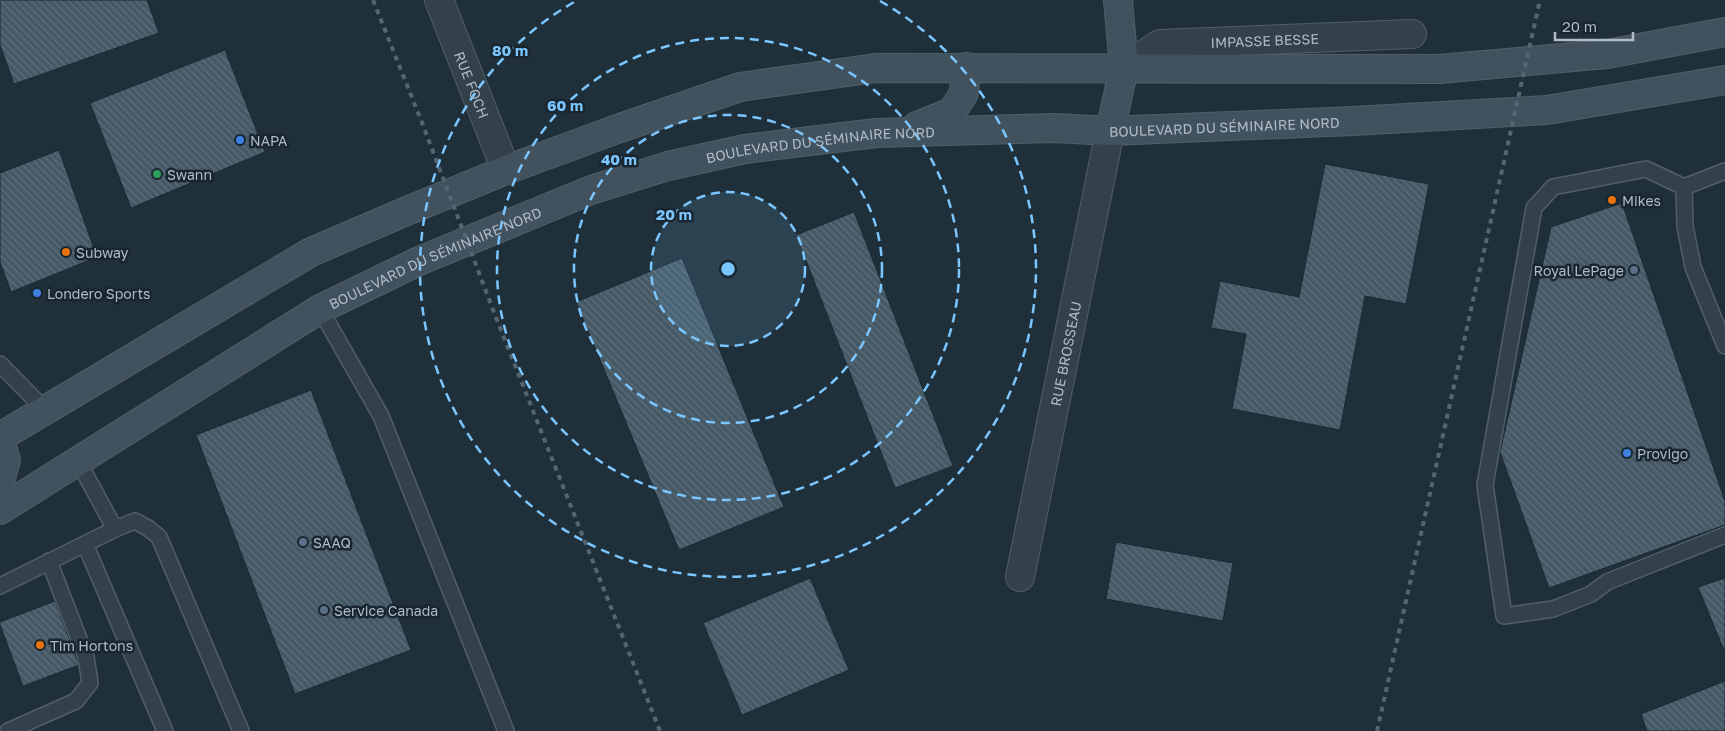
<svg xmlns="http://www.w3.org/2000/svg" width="1725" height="731" font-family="'Golos Text',sans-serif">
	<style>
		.building { fill: url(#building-back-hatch); stroke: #1b2831 }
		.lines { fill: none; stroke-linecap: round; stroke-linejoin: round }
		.lane-casing { stroke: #515f68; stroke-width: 18 }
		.street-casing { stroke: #515f68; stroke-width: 30 }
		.secondary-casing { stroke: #515f68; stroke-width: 30 }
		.lane { stroke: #33414a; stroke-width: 15 }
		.street { stroke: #33414a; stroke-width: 28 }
		.secondary { stroke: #41515e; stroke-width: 28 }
		.rail { stroke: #556672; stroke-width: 4; stroke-dasharray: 5 5; stroke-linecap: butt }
		.ring { fill: none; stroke: #7bc6ff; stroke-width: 2.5; stroke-dasharray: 9 6 }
		.shop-dot { fill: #3f7fe0; stroke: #19262f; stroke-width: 2 }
		.leisure-dot { fill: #2e9e5b; stroke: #19262f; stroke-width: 2 }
		.food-dot { fill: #e8710a; stroke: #19262f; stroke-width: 2 }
		.service-dot { fill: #5c6f8a; stroke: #19262f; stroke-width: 2 }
		.labels { text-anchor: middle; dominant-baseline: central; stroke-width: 5; stroke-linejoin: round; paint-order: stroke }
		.street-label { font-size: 14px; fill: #aebcc7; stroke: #19262f }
		.poi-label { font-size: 14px; fill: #aebcc7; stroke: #19262f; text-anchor: start }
		.centre { fill: #7bc6ff; stroke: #19262f; stroke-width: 2.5 }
		.ring-label { font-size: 15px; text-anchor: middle; font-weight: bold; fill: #7bc6ff; stroke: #19262f; stroke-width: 5; stroke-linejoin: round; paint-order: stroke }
	</style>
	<defs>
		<pattern id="building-back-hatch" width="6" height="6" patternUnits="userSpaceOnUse" patternTransform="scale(1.25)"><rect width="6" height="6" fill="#455865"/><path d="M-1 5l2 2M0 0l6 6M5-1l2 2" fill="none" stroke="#5d6e7a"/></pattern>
	</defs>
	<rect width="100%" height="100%" fill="#20303a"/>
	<g class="building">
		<polygon points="0,0 147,0 159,33 14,84 0,45"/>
		<polygon points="225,50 265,152 131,208 90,103"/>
		<polygon points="59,150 97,257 11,292 0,262 0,173"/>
		<polygon points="1325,164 1429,184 1406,304 1365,296 1340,430 1232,409 1246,334 1211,328 1220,281 1299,297"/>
		<polygon points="1622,203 1725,501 1725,525 1549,588 1500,452 1551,227"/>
		<polygon points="854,212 953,466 895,488 796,235"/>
		<polygon points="682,258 784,507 679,550 576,302"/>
		<polygon points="311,390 411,650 295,694 196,435"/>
		<polygon points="1116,542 1233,563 1223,621 1106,599"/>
		<polygon points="810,578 849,670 742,715 703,623"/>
		<polygon points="1725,578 1725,653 1698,587"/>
		<polygon points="55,601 79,665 23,686 0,625 0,622"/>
		<polygon points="1725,681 1725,731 1647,731 1641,714"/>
	</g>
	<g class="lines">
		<g class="lane-casing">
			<g id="lane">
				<polyline points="1725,171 1684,187 1685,226 1693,267 1725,346"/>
				<polyline points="1684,187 1646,169 1553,187 1534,208 1485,485 1504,616 1553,609 1591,594 1607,582 1725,535"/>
				<polyline points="320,309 381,416 506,731"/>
				<polyline points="0,364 45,410"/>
				<polyline points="78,461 115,529 135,521 148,528 159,537 241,731"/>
				<polyline points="115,529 85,544 165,731"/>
				<polyline points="0,586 85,544"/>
				<polyline points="8,731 76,701 90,683 86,657 49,561"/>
			</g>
		</g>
		<g class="street-casing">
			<g id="street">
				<path id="s1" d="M439 0 506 170"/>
				<path id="s2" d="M1124 68 1160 44 1412 34"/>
				<path id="s3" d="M1020 577 1110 131"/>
			</g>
		</g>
		<g class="secondary-casing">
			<g id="secondary">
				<polyline points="917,126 952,112 964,93 966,67"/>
				<polyline points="1110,131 1124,68 1118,0"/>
				<polyline points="0,437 311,252 402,213 506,170 620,128 740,87 876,68 1439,69 1607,54 1725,32"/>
				<polyline points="0,440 6,460 0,482"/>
				<path id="s4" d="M0 510 320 309 419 261 591 190 668 166 745 149 876 133 1055 128 1110 131 1353 121 1547 110 1725 80"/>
			</g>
		</g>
		<use href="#lane" class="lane"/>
		<use href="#street" class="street"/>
		<use href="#secondary" class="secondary"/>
		<g class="rail">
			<polyline points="373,0 421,120 495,315 660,731"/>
			<polyline points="1377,731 1540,0"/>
		</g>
	</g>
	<circle cx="728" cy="269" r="77" fill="#7bc6ff" fill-opacity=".12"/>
	<g class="ring">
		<circle cx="728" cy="269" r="77"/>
		<circle cx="728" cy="269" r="154"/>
		<circle cx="728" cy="269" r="231"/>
		<path d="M880 1A308 308 0 1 1 576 1"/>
	</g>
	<g class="shop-dot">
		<circle cx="240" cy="140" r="5"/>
		<circle cx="37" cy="293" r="5"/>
		<circle cx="1627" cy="453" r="5"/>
	</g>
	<circle class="leisure-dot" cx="157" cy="174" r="5"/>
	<g class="food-dot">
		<circle cx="1612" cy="200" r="5"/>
		<circle cx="66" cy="252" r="5"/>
		<circle cx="40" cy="645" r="5"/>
	</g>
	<g class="service-dot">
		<circle cx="1634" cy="270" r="5"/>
		<circle cx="303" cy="542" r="5"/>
		<circle cx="324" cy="610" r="5"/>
	</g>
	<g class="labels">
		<g class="street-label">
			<text stroke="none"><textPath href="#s2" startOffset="148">IMPASSE BESSE</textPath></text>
			<text stroke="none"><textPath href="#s1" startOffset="91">RUE FOCH</textPath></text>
			<text stroke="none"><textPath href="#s4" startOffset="1314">BOULEVARD DU SÉMINAIRE NORD</textPath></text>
			<text stroke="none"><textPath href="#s4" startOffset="909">BOULEVARD DU SÉMINAIRE NORD</textPath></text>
			<text stroke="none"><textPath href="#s4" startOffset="504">BOULEVARD DU SÉMINAIRE NORD</textPath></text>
			<text stroke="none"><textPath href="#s3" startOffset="228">RUE BROSSEAU</textPath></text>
		</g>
		<g class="poi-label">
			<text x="250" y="140">NAPA</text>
			<text x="167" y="174">Swann</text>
			<text x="1622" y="200">Mikes</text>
			<text x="76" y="252">Subway</text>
			<text x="1624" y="270" text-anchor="end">Royal LePage</text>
			<text x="47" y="293">Londero Sports</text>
			<text x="1637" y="453">Provigo</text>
			<text x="313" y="542">SAAQ</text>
			<text x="334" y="610">Service Canada</text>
			<text x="50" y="645">Tim Hortons</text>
		</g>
	</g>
	<circle cx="728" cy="269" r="8" class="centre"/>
	<g class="ring-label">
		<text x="510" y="56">80 m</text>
		<text x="565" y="111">60 m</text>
		<text x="619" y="165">40 m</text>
		<text x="674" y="220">20 m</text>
	</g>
	<path d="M1555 32v8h78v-8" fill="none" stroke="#aebcc7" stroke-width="2.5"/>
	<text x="1562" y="32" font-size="15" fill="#aebcc7" stroke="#19262f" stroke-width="4" paint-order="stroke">20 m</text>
</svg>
